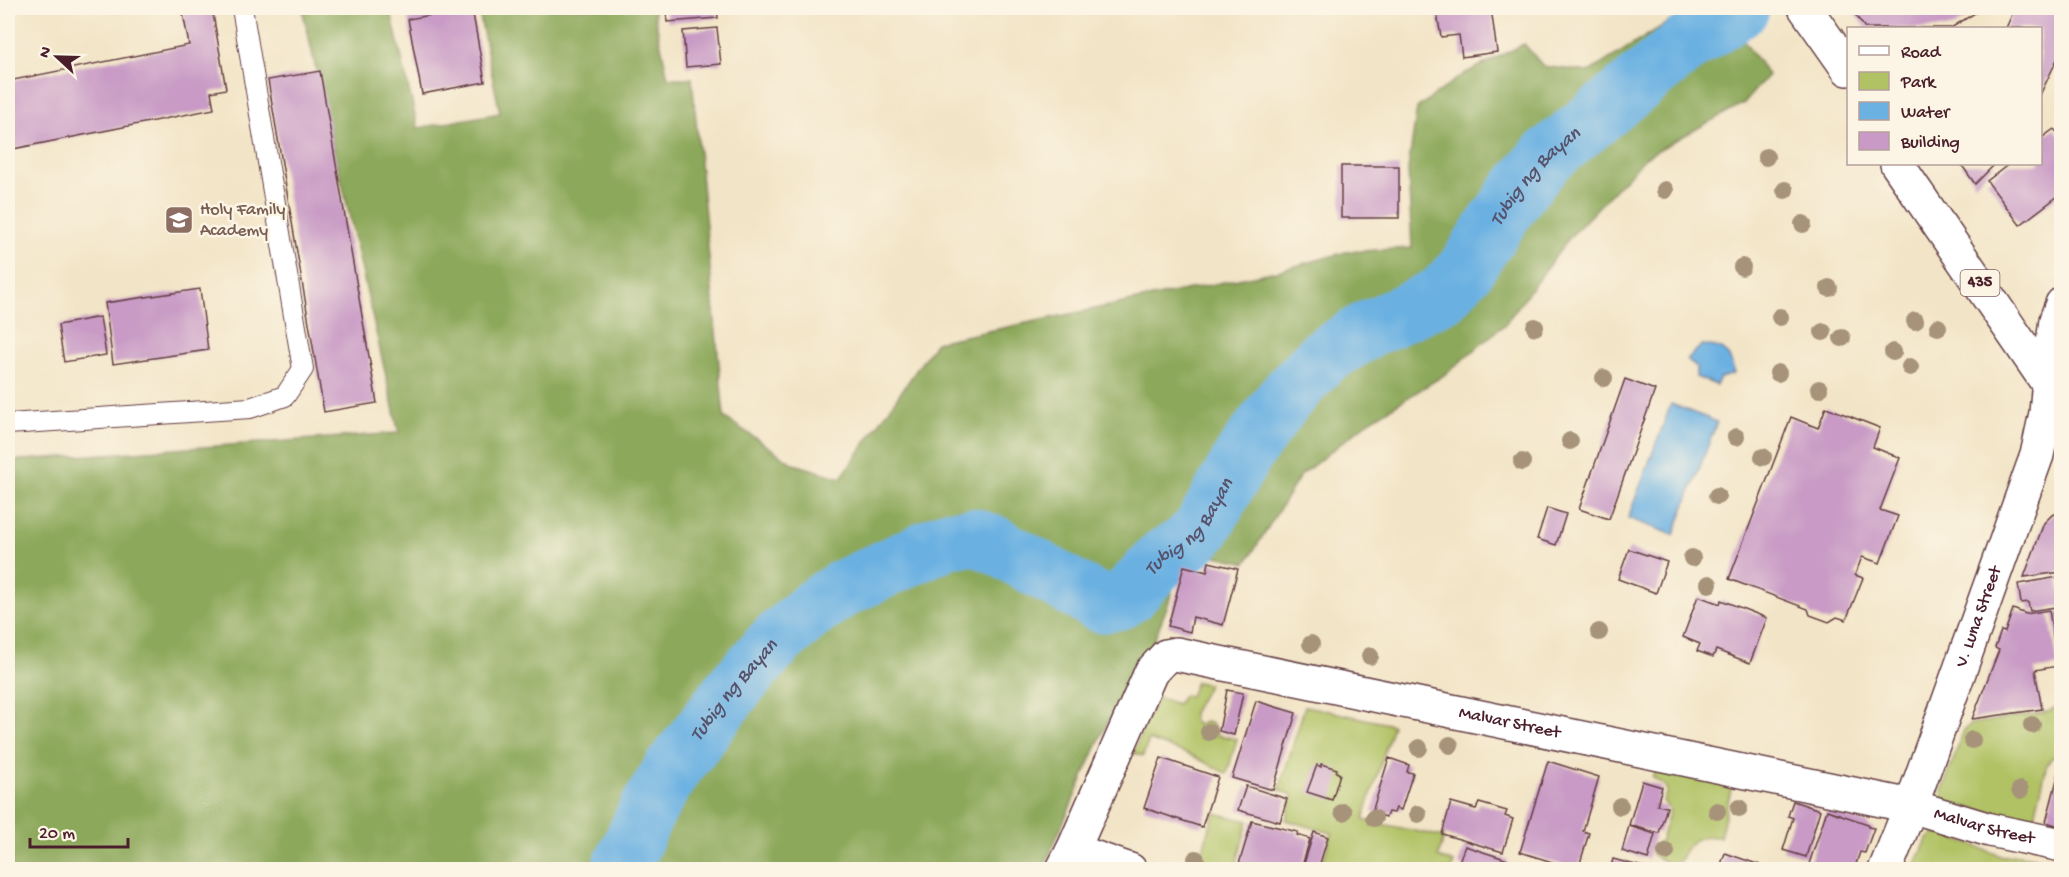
<svg xmlns="http://www.w3.org/2000/svg" width="2069" height="877" font-family="'Gochi Hand',sans-serif">
	<style>
		.green { fill: #b1c265; stroke: #7e7048; stroke-width: 1.5 }
		.forest { fill: #8ca85a; stroke: #6b6442; stroke-width: 1.5 }
		.water { fill: #6bb1e2; stroke: #5a6886; stroke-width: 1.5 }
		.lines { fill: none; stroke-linecap: round; stroke-linejoin: round }
		.river { stroke: #6bb1e2; stroke-width: 58 }
		.building { fill: #c89ac5 }
		.service-casing { stroke: #633d42; stroke-width: 22 }
		.minor-casing { stroke: #633d42; stroke-width: 36 }
		.tertiary-casing { stroke: #633d42; stroke-width: 36 }
		.primary-casing { stroke: #633d42; stroke-width: 36 }
		.service { stroke: #fff; stroke-width: 20 }
		.minor { stroke: #fff; stroke-width: 33 }
		.tertiary { stroke: #fff; stroke-width: 33 }
		.primary { stroke: #fff; stroke-width: 33 }
		.tree { fill: #a7937a }
		.labels { text-anchor: middle; dominant-baseline: central; stroke-width: 5; stroke-linejoin: round; paint-order: stroke }
		.shield { fill: #fcf5e5; stroke: #7f5f63; stroke-width: 1.5 }
		.shield-label { font-size: 16px; font-weight: bold; fill: #4a1f2b }
		.education-label { font-size: 18px; fill: #785e54; stroke: #fcf5e5; text-anchor: start }
		.street-label { font-size: 18px; fill: #4a1f2b; stroke: #fcf5e5 }
		.water-label { font-size: 20px; font-style: italic; fill: #56526b; stroke: #fcf5e5 }
	</style>
	<rect width="100%" height="100%" fill="#fcf5e5"/>
	<filter id="ink" filterUnits="userSpaceOnUse"><feTurbulence type="fractalNoise" baseFrequency=".0167" numOctaves="2"/><feDisplacementMap in="SourceGraphic" scale="12" xChannelSelector="R" yChannelSelector="G"/><feConvolveMatrix kernelMatrix="1 2 1 2 8 2 1 2 1" color-interpolation-filters="sRGB"/></filter>
	<filter id="wash" filterUnits="userSpaceOnUse"><feTurbulence type="fractalNoise" baseFrequency=".008" numOctaves="4" result="noise"/><feDisplacementMap in="SourceGraphic" scale="24" xChannelSelector="R" yChannelSelector="G"/><feGaussianBlur stdDeviation="1.35" result="paint"/><feColorMatrix in="noise" values="0 0 0 0 0 0 0 0 0 0 0 0 0 0 0 0 0 1.4 0 .05"/><feComposite in="paint" operator="in"/></filter>
	<g filter="url(#wash)">
		<rect width="100%" height="100%" fill="#f2e4c6"/>
		<g class="green">
			<polygon points="1196,682 1209,684 1193,713 1194,723 1200,725 1205,722 1212,724 1217,735 1237,739 1227,774 1193,756 1149,740 1143,756 1133,753 1157,697 1177,704 1184,695 1190,696"/>
			<polygon points="2061,704 2061,753 2051,758 2047,764 2034,820 1945,803 1942,800 1942,791 1964,730 1971,724 2048,712"/>
			<polygon points="1305,706 1393,725 1363,820 1444,837 1438,857 1454,863 1451,870 1320,869 1332,833 1286,820 1293,795 1279,790"/>
			<path d="M1657 769 1732 785 1720 837C1696 834 1689 841 1679 862L1668 864 1652 854V848L1661 840 1670 810 1663 801 1667 791 1665 786 1652 777Z"/>
			<polygon points="1214,813 1248,821 1236,865 1249,869 1197,869"/>
			<polygon points="1934,834 1944,834 2001,856 2020,855 2061,862 2061,869 1913,870 1927,840"/>
		</g>
		<polygon class="forest" points="302,8 390,8 418,128 500,113 478,8 653,8 668,78 692,78 724,417 794,464 841,478 936,342 1277,271 1346,252 1412,248 1408,169 1417,108 1464,74 1524,44 1543,66 1589,72 1691,8 1720,8 1768,75 1744,103 1647,156 1570,237 1505,324 1446,374 1368,422 1300,476 1246,563 1206,554 1203,564 1185,561 1178,570 1169,602 1154,640 1104,729 1043,869 8,870 8,461 399,433"/>
		<g class="water">
			<path d="M1702 345C1723 346 1731 353 1734 374L1720 378 1716 385 1696 377V367L1687 359Z"/>
			<polygon points="1671,404 1717,422 1674,535 1628,518"/>
		</g>
		<g class="lines">
			<path class="river" id="s1" d="M620 870 646 813 671 771 735 687 776 641 815 607 842 589 949 539 974 537 994 544 1101 604 1119 601 1130 594 1164 557 1184 546 1201 530 1243 456 1284 399 1323 357 1367 330 1442 295 1465 270 1516 194 1546 158 1688 43 1741 8"/>
		</g>
		<g id="blocks">
			<g class="building">
				<polygon points="182,8 212,8 226,89 211,92 214,109 8,150 8,81 189,45"/>
				<polygon points="472,8 485,82 422,94 408,19"/>
				<polygon points="666,8 717,8 718,18 667,22"/>
				<polygon points="1436,8 1491,8 1497,52 1462,57 1459,35 1441,37"/>
				<polygon points="1862,8 1983,8 1951,28 1865,28 1854,13"/>
				<polygon points="2015,8 2056,8 2062,10 2062,49 2040,95 2040,28 2006,28"/>
				<polygon points="717,28 721,64 686,67 683,31"/>
				<polygon points="320,71 377,403 324,412 268,80"/>
				<polygon points="2054,129 2062,138 2062,193 2020,225 1987,181 2009,164 2040,164 2040,139"/>
				<polygon points="1961,164 1995,164 1975,184"/>
				<rect x="1341" y="166" width="58" height="52"/>
				<polygon points="200,289 208,350 113,364 105,303"/>
				<polygon points="100,317 106,355 64,362 58,325"/>
				<polygon points="1625,379 1655,390 1609,519 1579,509"/>
				<polygon points="1826,407 1880,428 1873,447 1900,458 1880,510 1898,516 1880,563 1862,557 1855,575 1863,578 1846,620 1837,617 1829,622 1810,615 1808,609 1729,579 1791,417 1818,428"/>
				<polygon points="1547,508 1566,514 1556,545 1537,539"/>
				<polygon points="2062,512 2062,572 2024,577 2044,523 2052,515"/>
				<polygon points="1629,549 1667,562 1656,593 1618,579"/>
				<polygon points="1209,562 1238,569 1223,625 1193,617 1190,632 1168,626 1184,566 1207,572"/>
				<polygon points="2058,577 2062,606 2030,611 2028,602 2021,603 2018,584"/>
				<polygon points="1698,596 1720,604 1721,600 1767,618 1750,663 1716,650 1713,657 1697,651 1700,644 1683,637"/>
				<polygon points="2013,609 2026,614 2049,610 2058,666 2035,670 2042,709 1972,719 1999,650 1995,648 2001,631 2005,632"/>
				<polygon points="2062,612 2062,653 2060,653 2053,613"/>
				<polygon points="1227,690 1243,693 1234,735 1219,731"/>
				<polygon points="1256,701 1296,713 1273,790 1232,778"/>
				<polygon points="1161,758 1218,777 1202,827 1144,808"/>
				<polygon points="1389,758 1409,765 1407,772 1413,773 1401,810 1396,808 1394,813 1388,812 1386,817 1372,812"/>
				<polygon points="1548,761 1599,777 1583,831 1589,833 1578,870 1520,852"/>
				<polygon points="1321,764 1337,769 1336,772 1340,774 1332,800 1307,792 1317,765 1321,767"/>
				<polygon points="2061,764 2062,764 2062,827 2046,822"/>
				<polygon points="1642,781 1662,787 1657,805 1667,807 1659,833 1629,825"/>
				<polygon points="1246,786 1287,799 1280,822 1238,810"/>
				<polygon points="1793,801 1820,810 1806,857 1783,850 1793,818 1788,816"/>
				<polygon points="1451,802 1476,809 1479,803 1507,811 1505,816 1513,819 1503,852 1442,834"/>
				<polygon points="1827,810 1868,824 1868,827 1874,828 1865,853 1860,852 1854,870 1842,867 1841,870 1807,870"/>
				<polygon points="1252,821 1298,832 1297,835 1310,839 1301,870 1258,870 1239,864"/>
				<polygon points="1629,826 1655,834 1648,859 1622,851"/>
				<polygon points="1314,832 1328,837 1318,870 1302,870"/>
				<polygon points="1465,846 1508,860 1504,870 1462,870 1463,866 1458,864"/>
				<polygon points="1725,853 1772,869 1772,870 1719,870"/>
				<polygon points="1613,859 1650,869 1649,870 1610,870"/>
			</g>
		</g>
	</g>
	<g filter="url(#ink)">
		<use href="#blocks" fill-opacity="0" stroke="#633d42" stroke-width="1.5"/>
		<g class="lines">
			<g class="service-casing">
				<polyline id="service" points="8,424 250,408 285,396 303,369 242,8"/>
			</g>
			<g class="minor-casing">
				<g id="minor">
					<polyline points="2051,358 2056,320 2062,304"/>
					<path id="s2" d="M1073 850 1151 672 1166 656 1176 654 1911 806 1990 830 2062 845"/>
					<polyline points="1063,869 1073,850 1130,870"/>
				</g>
			</g>
			<g class="tertiary-casing">
				<g id="tertiary">
					<path id="s3" d="M1885 870 1911 806 2037 455 2046 413 2051 358"/>
				</g>
			</g>
			<g class="primary-casing">
				<g id="primary">
					<polyline points="1805,8 1848,69"/>
					<polyline points="1897,164 2062,404"/>
				</g>
			</g>
			<use href="#service" class="service"/>
			<use href="#minor" class="minor"/>
			<use href="#tertiary" class="tertiary"/>
			<use href="#primary" class="primary"/>
		</g>
		<g class="tree">
			<circle cx="1766" cy="157" r="9"/>
			<circle cx="1665" cy="190" r="9"/>
			<circle cx="1785" cy="190" r="9"/>
			<circle cx="1803" cy="224" r="9"/>
			<circle cx="1742" cy="267" r="9"/>
			<circle cx="1829" cy="288" r="9"/>
			<circle cx="1780" cy="317" r="9"/>
			<circle cx="1915" cy="321" r="9"/>
			<circle cx="1535" cy="327" r="9"/>
			<circle cx="1938" cy="327" r="9"/>
			<circle cx="1823" cy="332" r="9"/>
			<circle cx="1842" cy="338" r="9"/>
			<circle cx="1893" cy="352" r="9"/>
			<circle cx="1910" cy="367" r="9"/>
			<circle cx="1778" cy="373" r="9"/>
			<circle cx="1604" cy="378" r="9"/>
			<circle cx="1819" cy="389" r="9"/>
			<circle cx="1736" cy="437" r="9"/>
			<circle cx="1570" cy="441" r="9"/>
			<circle cx="1763" cy="457" r="9"/>
			<circle cx="1522" cy="462" r="9"/>
			<circle cx="1717" cy="496" r="9"/>
			<circle cx="1692" cy="558" r="9"/>
			<circle cx="1709" cy="584" r="9"/>
			<circle cx="1599" cy="632" r="9"/>
			<circle cx="1311" cy="644" r="9"/>
			<circle cx="1370" cy="656" r="9"/>
			<circle cx="2032" cy="725" r="9"/>
			<circle cx="1209" cy="732" r="9"/>
			<circle cx="1972" cy="740" r="9"/>
			<circle cx="1450" cy="745" r="9"/>
			<circle cx="1419" cy="748" r="9"/>
			<circle cx="2020" cy="790" r="9"/>
			<circle cx="1620" cy="806" r="9"/>
			<circle cx="1739" cy="808" r="9"/>
			<circle cx="1717" cy="811" r="9"/>
			<circle cx="1343" cy="812" r="9"/>
			<circle cx="1418" cy="814" r="9"/>
			<circle cx="1374" cy="818" r="9"/>
			<circle cx="1666" cy="852" r="9"/>
			<circle cx="1196" cy="859" r="9"/>
		</g>
	</g>
	<defs>
		<g id="school-square" transform="scale(1.5)"><rect x="-9" y="-9" width="18" height="18" rx="4" fill="#8d6e63" stroke="#fcf5e5"/><path d="M0-5L7-2L0 1L-7-2ZM-4 1L0 2.5L4 1V4Q0 6-4 4Z" fill="#fff"/></g>
	</defs>
	<g fill-rule="evenodd">
		<use href="#school-square" x="179" y="220"/>
	</g>
	<g class="labels">
		<rect class="shield" x="1960.5" y="270" width="39" height="26" rx="4.5"/>
		<g class="shield-label">
			<text x="1980" y="283">435</text>
		</g>
		<g class="education-label">
			<text x="200" y="210">Holy Family<tspan x="200" dy="21">Academy</tspan></text>
		</g>
		<g class="street-label">
			<text stroke="none"><textPath href="#s3" startOffset="270">V. Luna Street</textPath></text>
			<text stroke="none"><textPath href="#s2" startOffset="567">Malvar Street</textPath></text>
			<text stroke="none"><textPath href="#s2" startOffset="1053">Malvar Street</textPath></text>
		</g>
		<g class="water-label">
			<text stroke="none"><textPath href="#s1" startOffset="1276">Tubig ng Bayan</textPath></text>
			<text stroke="none"><textPath href="#s1" startOffset="772">Tubig ng Bayan</textPath></text>
			<text stroke="none"><textPath href="#s1" startOffset="214">Tubig ng Bayan</textPath></text>
		</g>
	</g>
	<rect width="2069" height="877" fill="none" stroke="#fcf5e5" stroke-width="30"/>
	<rect x="1847" y="27" width="195" height="138" fill="#fcf5e5" stroke="#b59f9b" stroke-width="1.5"/>
	<rect x="1859" y="46" width="30" height="9" fill="#ffffff" stroke="#b59f9b" stroke-width="1.5"/>
	<text x="1901" y="57" font-size="18" fill="#4a1f2b">Road</text>
	<rect x="1859" y="72" width="30" height="18" fill="#b1c265" stroke="#b59f9b" stroke-width="1.5"/>
	<text x="1901" y="87" font-size="18" fill="#4a1f2b">Park</text>
	<rect x="1859" y="102" width="30" height="18" fill="#6bb1e2" stroke="#b59f9b" stroke-width="1.5"/>
	<text x="1901" y="117" font-size="18" fill="#4a1f2b">Water</text>
	<rect x="1859" y="132" width="30" height="18" fill="#c89ac5" stroke="#b59f9b" stroke-width="1.5"/>
	<text x="1901" y="147" font-size="18" fill="#4a1f2b">Building</text>
	<g transform="translate(57 57) rotate(292)" stroke="#fcf5e5" stroke-width="4.5" paint-order="stroke">
	<path d="M0-4.5L10 22L0 15L-10 22Z" fill="#4a1f2b"/>
	<text y="-9" font-size="16" font-weight="bold" text-anchor="middle" fill="#4a1f2b">N</text>
	</g>
	<path d="M30 838v9h98v-9" fill="none" stroke="#4a1f2b" stroke-width="3"/>
	<text x="39" y="838" font-size="18" fill="#4a1f2b" stroke="#fcf5e5" stroke-width="4.5" paint-order="stroke">20 m</text>
</svg>
